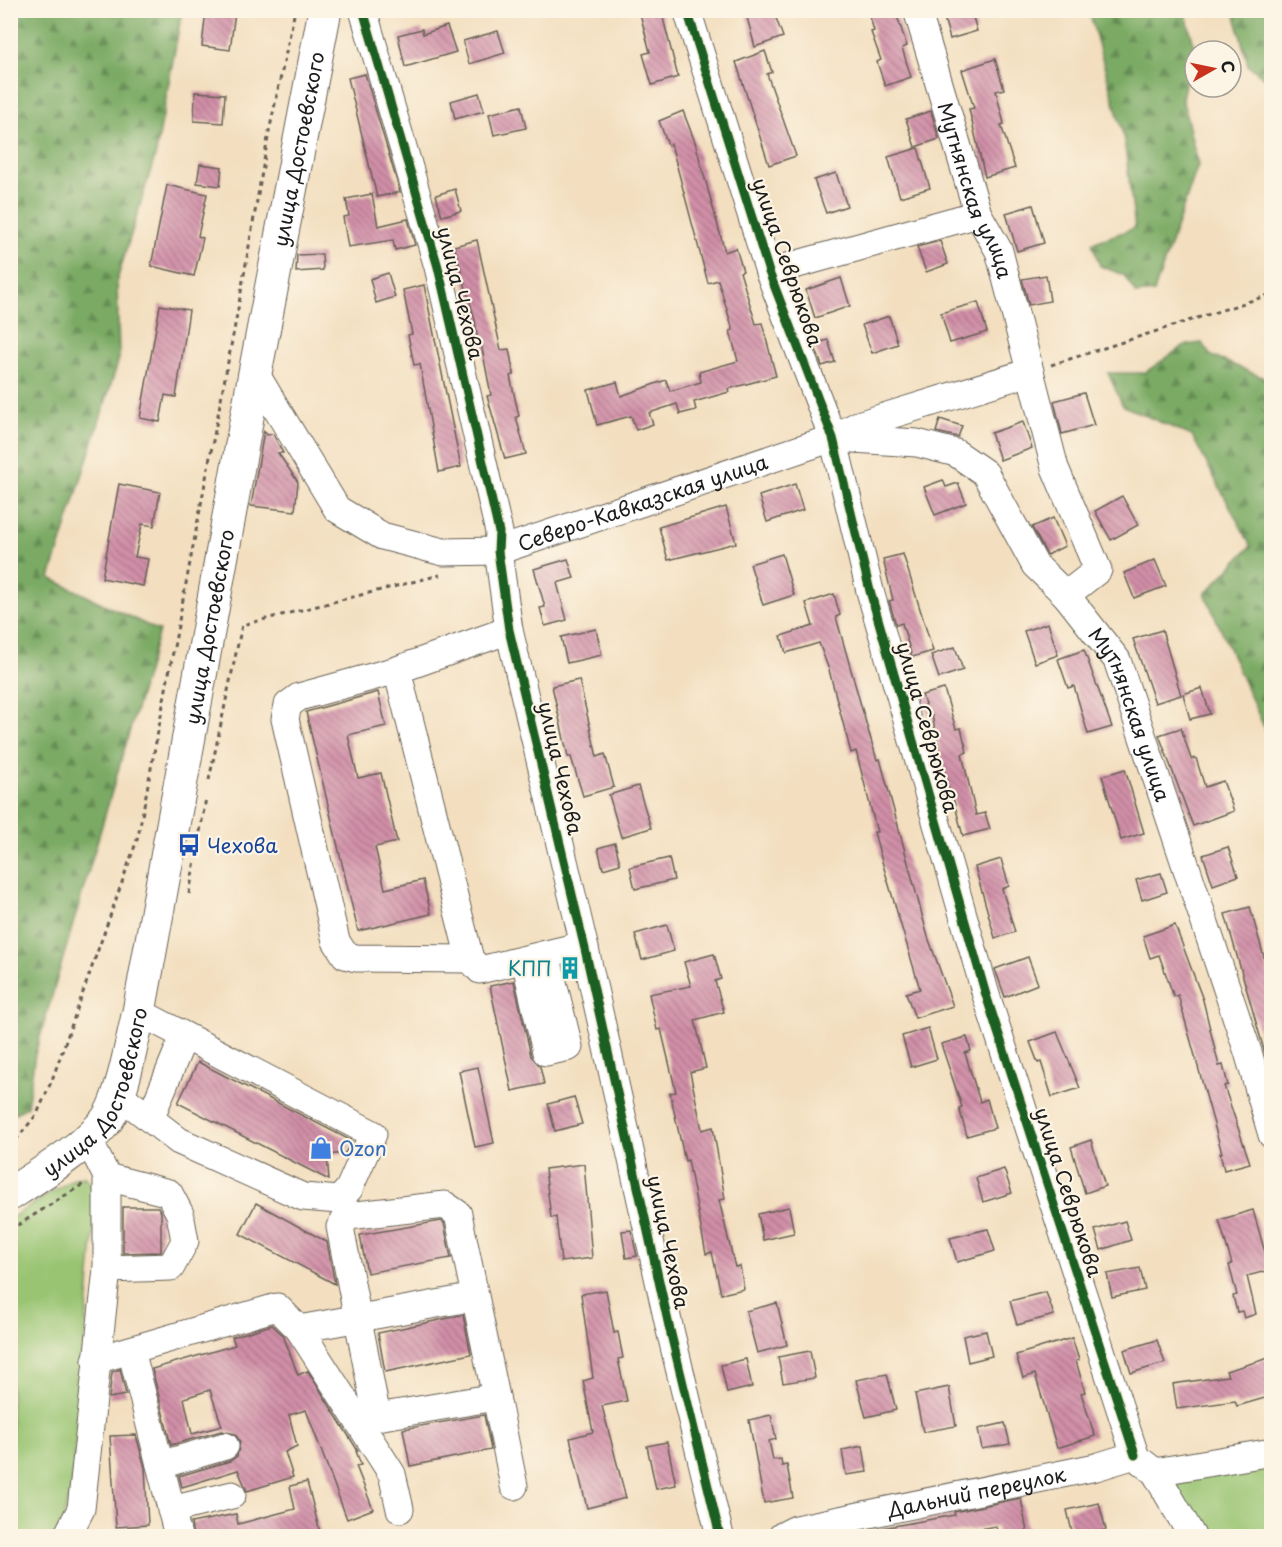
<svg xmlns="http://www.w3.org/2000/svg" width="1282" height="1547" font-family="'Playpen Sans',sans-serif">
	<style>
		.green { fill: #99c472; stroke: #5a7047; stroke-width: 1.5 }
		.forest { fill: url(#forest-firs); stroke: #4b6340; stroke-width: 1.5 }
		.building { fill: url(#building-back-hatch); fill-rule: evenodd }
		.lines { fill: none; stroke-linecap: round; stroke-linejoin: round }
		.minor-casing { stroke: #676055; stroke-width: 29 }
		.major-casing { stroke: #676055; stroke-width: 35 }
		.path { stroke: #676055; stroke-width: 3; stroke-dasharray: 4.5 4.5; stroke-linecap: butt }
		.minor { stroke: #fff; stroke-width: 27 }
		.major { stroke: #fff; stroke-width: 33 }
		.cycleway-casing { stroke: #fcf5e5; stroke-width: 13 }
		.cycleway { stroke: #1b5e20; stroke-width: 9 }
		.labels { text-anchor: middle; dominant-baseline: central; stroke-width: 4.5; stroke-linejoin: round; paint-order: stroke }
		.street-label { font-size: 20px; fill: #1c1c1c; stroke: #fcf5e5 }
		.transit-label { font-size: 20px; fill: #164399; stroke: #fcf5e5; text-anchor: start }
		.culture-label { font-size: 20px; fill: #0d838f; stroke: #fcf5e5; text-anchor: end }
		.shop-label { font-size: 20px; fill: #366cbe; stroke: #fcf5e5; text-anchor: start }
	</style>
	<defs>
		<pattern id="forest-firs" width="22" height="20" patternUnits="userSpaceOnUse" patternTransform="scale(1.5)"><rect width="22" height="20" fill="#7aaa64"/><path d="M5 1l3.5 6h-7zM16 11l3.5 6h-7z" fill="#638a52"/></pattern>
		<pattern id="building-back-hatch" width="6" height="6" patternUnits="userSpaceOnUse" patternTransform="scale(1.5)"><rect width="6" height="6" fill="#d18fa8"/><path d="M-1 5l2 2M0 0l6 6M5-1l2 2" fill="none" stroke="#a97488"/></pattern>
	</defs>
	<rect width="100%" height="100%" fill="#fcf5e5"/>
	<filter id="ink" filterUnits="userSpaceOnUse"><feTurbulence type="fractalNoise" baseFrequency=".0167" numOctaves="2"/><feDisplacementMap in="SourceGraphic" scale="12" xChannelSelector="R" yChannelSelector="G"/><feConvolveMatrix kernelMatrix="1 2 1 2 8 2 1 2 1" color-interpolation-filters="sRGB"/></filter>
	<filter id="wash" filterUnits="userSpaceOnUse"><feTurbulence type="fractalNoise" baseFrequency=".008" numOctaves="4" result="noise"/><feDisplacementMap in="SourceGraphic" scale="24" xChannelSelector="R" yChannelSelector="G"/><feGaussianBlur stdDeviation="1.35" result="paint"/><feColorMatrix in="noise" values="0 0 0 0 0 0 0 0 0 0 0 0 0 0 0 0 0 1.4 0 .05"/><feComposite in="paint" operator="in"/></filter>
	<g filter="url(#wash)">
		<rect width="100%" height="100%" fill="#f3dfc0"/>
		<g class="green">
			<polygon points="85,1177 97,1193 72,1487 58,1536 11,1536 11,1218 75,1178"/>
			<polygon points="1271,1460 1271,1536 1201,1536 1171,1476"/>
		</g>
		<g class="forest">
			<polygon points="11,10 182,11 156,153 117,280 119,359 50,578 159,631 35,1054 27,1107 11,1115"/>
			<polygon points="1089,11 1185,11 1194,45 1182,98 1198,165 1154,292 1136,294 1124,275 1100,266 1092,243 1135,228 1124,138"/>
			<polygon points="1234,11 1271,11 1271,83 1248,65"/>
			<polygon points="1202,343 1210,355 1271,381 1263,411 1272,420 1271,743 1205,594 1251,546 1192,436 1123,406 1108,373 1144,373 1185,345"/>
		</g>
		<g id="blocks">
			<g class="building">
				<polygon points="206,10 235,12 230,50 202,46"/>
				<polygon points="639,10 661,10 678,77 652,85 643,54 650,52"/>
				<polygon points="745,10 773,10 783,37 755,47"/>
				<polygon points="868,10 895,10 907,46 902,48 911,77 885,86 877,62 881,60 871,32 874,31"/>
				<polygon points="954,10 971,10 977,31 950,39 943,14"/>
				<polygon points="447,26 456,52 405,67 398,35 422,29 423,34"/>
				<polygon points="498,31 505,53 469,64 463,41"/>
				<polygon points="765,51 772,72 767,74 796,156 769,165 736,62"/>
				<polygon points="995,59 1004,89 996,91 1004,124 1001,125 1015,168 985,177 969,109 974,108 962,70"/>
				<polygon points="365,74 400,192 377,197 348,78"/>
				<polygon points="195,92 225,94 223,123 194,121"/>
				<polygon points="479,93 484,111 455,119 451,101"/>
				<polygon points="521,106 526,128 494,135 489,114"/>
				<polygon points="683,111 695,142 725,252 736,248 743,271 740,272 756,324 762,323 776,376 728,389 729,392 694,402 696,410 680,414 677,404 649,413 653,424 636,430 631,416 597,425 588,390 617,382 621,396 666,380 670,391 701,382 699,372 738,361 730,331 733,330 718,280 708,283 671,144 668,145 659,121"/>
				<polygon points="931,111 939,139 915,147 906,119"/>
				<polygon points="918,148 930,188 900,197 888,157"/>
				<polygon points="200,164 222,167 220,186 197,183"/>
				<polygon points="836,173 847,206 826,213 814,180"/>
				<polygon points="167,185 207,194 198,236 203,238 194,276 151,266"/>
				<polygon points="455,189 461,211 442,216 436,195"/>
				<polygon points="372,194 378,226 408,219 415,245 395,250 393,240 348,247 343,217 349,216 346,199"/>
				<polygon points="1033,205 1044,243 1017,251 1006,213"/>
				<polygon points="477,240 501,350 509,349 514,375 510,376 519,416 516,417 526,454 505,459 487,396 491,395 481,343 478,343 475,320 454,246"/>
				<polygon points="940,241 948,264 926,272 917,247"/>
				<polygon points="322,254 323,270 296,272 297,255"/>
				<polygon points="388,273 395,297 376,303 370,279"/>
				<polygon points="1046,275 1050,301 1029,305 1022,279"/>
				<polygon points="841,278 850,306 815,318 806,290"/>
				<polygon points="424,285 461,467 439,472 420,364 414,365 408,335 412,334 403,290"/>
				<polygon points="978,302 987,332 950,343 941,313"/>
				<polygon points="160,305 189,310 176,397 165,395 160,422 140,418"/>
				<polygon points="889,316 898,344 872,353 862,325"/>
				<polygon points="828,340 835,362 822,366 814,344"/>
				<polygon points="1084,393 1094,425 1062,434 1054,401"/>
				<polygon points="940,419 962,426 958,437 936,432"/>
				<polygon points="1023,422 1032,448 1000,460 991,433"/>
				<polygon points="264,431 267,435 273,434 283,453 278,453 298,482 295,511 251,506"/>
				<polygon points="943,480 946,487 958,483 966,503 935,515 924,487"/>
				<polygon points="119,484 160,492 154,526 142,524 135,557 148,559 143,586 102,578"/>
				<polygon points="795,484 803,510 767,522 759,496"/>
				<polygon points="1122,496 1138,525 1111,540 1095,511"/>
				<polygon points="726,507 736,543 668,560 659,527"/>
				<polygon points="1053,518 1065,546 1047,555 1032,527"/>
				<polygon points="782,554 794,595 763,605 750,564"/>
				<polygon points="903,554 933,651 912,657 902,623 896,625 889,601 893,600 883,559"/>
				<polygon points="568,559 574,578 557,583 567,620 545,626 540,608 545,607 534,569"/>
				<polygon points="1155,560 1166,586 1134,598 1124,573"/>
				<polygon points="834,594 840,615 836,617 866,723 877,760 880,759 928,937 953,1006 915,1018 906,993 920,989 881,858 874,832 877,832 856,751 851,753 829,670 819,643 786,653 781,636 813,626 806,603"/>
				<polygon points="1048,623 1058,655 1035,663 1024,631"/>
				<polygon points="596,629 602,655 567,663 561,637"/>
				<polygon points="1162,630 1181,695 1155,703 1133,639"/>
				<polygon points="955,647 963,670 939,678 931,655"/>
				<polygon points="1084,650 1112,727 1088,734 1074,686 1068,688 1058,659"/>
				<polygon points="579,680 597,757 605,754 614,787 583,796 571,757 568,757 552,686"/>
				<polygon points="1202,688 1210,714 1190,719 1183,694"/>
				<polygon points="944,689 956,729 961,728 967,752 962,754 976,815 985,813 990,829 963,836 952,794 950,794 932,716 929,717 922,695"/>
				<polygon points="378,692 386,726 348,735 358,778 381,773 397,842 375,847 385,889 423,880 431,914 358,931 306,712"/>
				<polygon points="1181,728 1191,759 1196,758 1205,787 1223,781 1234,811 1193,826 1159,735"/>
				<polygon points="1125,769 1144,833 1121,840 1102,776"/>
				<polygon points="638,786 651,828 621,837 609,795"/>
				<polygon points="615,843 620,864 603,869 598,848"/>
				<polygon points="1228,847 1238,876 1213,885 1203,855"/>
				<polygon points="669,858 674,880 635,889 630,867"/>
				<polygon points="1001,859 1009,886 1002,889 1015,932 995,938 975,867"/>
				<polygon points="1161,873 1167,892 1142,900 1136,880"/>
				<polygon points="1250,907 1272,986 1272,1063 1268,1064 1225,914"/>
				<polygon points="667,925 674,951 642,960 635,934"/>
				<polygon points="1175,925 1203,1000 1219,1066 1223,1065 1228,1085 1224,1086 1250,1163 1224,1170 1220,1153 1222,1153 1178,995 1174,997 1159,955 1150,958 1143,936"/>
				<polygon points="714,954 721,979 715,981 724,1012 695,1020 706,1068 690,1072 702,1130 713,1127 725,1199 719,1200 735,1267 740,1266 744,1289 721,1294 712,1252 706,1254 688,1160 685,1161 670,1093 676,1092 661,1029 657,1030 649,994 691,986 684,962"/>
				<polygon points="1028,957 1038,984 1005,997 995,969"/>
				<polygon points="514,981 531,1056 540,1066 544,1084 512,1091 490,986"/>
				<polygon points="928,1028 937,1059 911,1067 902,1036"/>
				<polygon points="1057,1032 1080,1088 1052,1097 1041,1062 1038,1063 1030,1042"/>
				<polygon points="967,1037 971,1051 965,1053 980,1102 987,1099 995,1128 967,1136 959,1108 962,1107 941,1044"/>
				<polygon points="198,1062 352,1141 345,1153 327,1155 329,1180 178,1103"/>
				<polygon points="478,1067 494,1143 475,1147 459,1071"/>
				<polygon points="574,1097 582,1124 555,1131 548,1104"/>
				<polygon points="1091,1140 1105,1186 1085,1193 1071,1147"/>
				<polygon points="584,1164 592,1258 561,1262 556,1217 551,1218 545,1169"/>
				<polygon points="1004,1169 1012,1193 983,1202 976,1178"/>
				<polygon points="256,1203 327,1242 335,1284 240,1234"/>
				<polygon points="123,1207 158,1207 161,1212 161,1252 123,1253"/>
				<polygon points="789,1207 794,1233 763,1240 758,1214"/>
				<polygon points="1253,1210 1270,1270 1247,1276 1256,1314 1244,1318 1242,1311 1237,1312 1233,1296 1237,1295 1229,1265 1232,1264 1219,1220"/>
				<polygon points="441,1221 444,1223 451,1258 367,1273 360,1235"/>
				<polygon points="1125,1221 1131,1240 1101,1250 1095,1230"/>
				<polygon points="988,1229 995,1251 957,1262 950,1238"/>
				<polygon points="631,1230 637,1256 626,1258 622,1231"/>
				<polygon points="1140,1268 1145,1290 1112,1297 1107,1274"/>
				<polygon points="606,1290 614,1333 618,1332 623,1358 618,1359 627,1401 602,1406 626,1498 587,1508 570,1438 593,1432 583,1381 593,1378 581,1294"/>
				<polygon points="1046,1292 1054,1315 1017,1325 1010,1301"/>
				<polygon points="777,1303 787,1345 757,1353 746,1311"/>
				<polygon points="463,1315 471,1354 385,1372 378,1333"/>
				<path d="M272 1325 283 1335 298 1375 308 1371 358 1451H356L361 1465 356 1466 373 1509 347 1519 306 1410 289 1415 297 1446 285 1452 293 1477 247 1491 238 1470 182 1487 179 1476 230 1461 237 1456 240 1442 235 1434 221 1431 171 1445 152 1369 235 1345 232 1337ZM210 1390 222 1426 192 1434 184 1398Z"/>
				<polygon points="986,1331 992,1356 968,1362 963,1336"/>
				<polygon points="1072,1338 1079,1360 1076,1361 1085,1392 1081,1393 1095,1436 1057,1448 1035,1374 1023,1378 1016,1355"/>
				<polygon points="1157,1340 1165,1363 1131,1373 1124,1350"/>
				<polygon points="810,1351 815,1378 783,1383 778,1357"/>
				<polygon points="1272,1357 1272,1396 1237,1406 1235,1401 1177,1409 1173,1384 1228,1376 1226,1371"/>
				<polygon points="746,1359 752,1387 727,1393 721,1365"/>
				<polygon points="120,1369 126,1395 109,1398 112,1372"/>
				<polygon points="887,1374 896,1410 866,1417 856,1380"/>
				<polygon points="949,1387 956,1426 923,1432 915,1394"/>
				<polygon points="484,1415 491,1450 410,1466 403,1429"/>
				<polygon points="771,1415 776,1439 769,1441 773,1460 781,1459 782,1466 787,1465 793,1498 764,1503 749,1420"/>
				<polygon points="1005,1423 1010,1444 982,1449 978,1429"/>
				<polygon points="136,1435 145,1468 148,1525 116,1527 110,1436"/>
				<polygon points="667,1442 676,1485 656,1489 647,1446"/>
				<polygon points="863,1446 867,1472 846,1475 842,1450"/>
				<polygon points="307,1482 320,1532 301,1536 193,1536 191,1523 236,1514 238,1524 295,1509 290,1486"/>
				<polygon points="1021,1498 1027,1532 998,1536 996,1526 937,1536 866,1536 866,1531 955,1515 954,1512"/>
				<polygon points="1099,1503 1106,1530 1073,1536 1067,1510"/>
			</g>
		</g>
	</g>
	<g filter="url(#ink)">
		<use href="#blocks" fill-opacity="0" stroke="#676055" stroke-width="1.5"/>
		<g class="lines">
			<g class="minor-casing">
				<g id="minor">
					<polyline points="363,10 438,267 499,532 498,551 509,630 585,949 669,1326 720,1536"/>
					<polyline points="687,10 769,272 833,438 870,591 986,995 1135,1455"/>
					<path id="s1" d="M917 10 978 214 999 251 1055 468 1098 570 1066 595"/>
					<polyline points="769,272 978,214"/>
					<path id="s2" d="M255 373 337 509 382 536 443 552 498 551 833 438 858 425 1030 372"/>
					<path id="s3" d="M837 438 917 443 956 453 985 473 1035 565 1066 595 1117 660 1248 1052 1272 1135"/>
					<polyline points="397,670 470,959 480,970 571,948 585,949"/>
					<polyline points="470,959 356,958 345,955 336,941 285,719 288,705 299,697 397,670 509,630"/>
					<polyline points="525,960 546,1052 569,1047 546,954"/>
					<polyline points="118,1094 179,1141 303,1197 339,1200 349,1189 373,1134 139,1012"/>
					<polyline points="150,1119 184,1036"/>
					<polygon points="445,1205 458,1214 496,1397 377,1417 340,1227 348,1216"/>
					<polyline points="107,1269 171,1267 185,1241 180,1214 169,1193 107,1177"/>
					<polyline points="299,1329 392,1474 400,1509"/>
					<polyline points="131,1350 178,1536"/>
					<polyline points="96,1360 277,1307 299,1329 475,1297"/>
					<polyline points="496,1397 514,1486"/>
					<polyline points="1142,1462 1155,1472 1192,1536"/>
					<polyline points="160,1465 225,1446"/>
					<polyline points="1155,1472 1272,1452"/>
					<polyline points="171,1510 232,1495"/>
					<polyline points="67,1536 81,1509 107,1269 107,1177 87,1137"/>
					<path id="s4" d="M782 1536 796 1529 1096 1467 1135 1455"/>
				</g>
			</g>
			<g class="major-casing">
				<g id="major">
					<path id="s5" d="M10 1194C38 1176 90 1144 108 1118 123 1095 132 1039 139 1012L255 373 325 10"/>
				</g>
			</g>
			<g class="path">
				<polyline points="1051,365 1272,294"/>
				<polyline points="209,780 242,625 440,575"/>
				<polyline points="189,894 206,798"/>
				<polyline points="10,1147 37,1114 52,1080 138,837 238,309 269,132 295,10"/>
				<polyline points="10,1230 85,1183"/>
			</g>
			<use href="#minor" class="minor"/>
			<use href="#major" class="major"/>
			<g class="cycleway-casing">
				<g id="cycleway">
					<polyline points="363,10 438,267 499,532 498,551 509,630 585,949 669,1326 720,1536"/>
					<polyline points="687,10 769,272 833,438 870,591 986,995 1135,1455"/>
				</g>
			</g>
			<use href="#cycleway" class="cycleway"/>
		</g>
	</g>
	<defs>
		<g id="bus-bare" transform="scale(1.8)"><path d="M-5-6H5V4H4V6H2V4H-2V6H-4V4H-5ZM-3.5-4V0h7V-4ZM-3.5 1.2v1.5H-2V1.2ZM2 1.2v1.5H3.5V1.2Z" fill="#1a4fb4" stroke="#fcf5e5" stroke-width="2.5" paint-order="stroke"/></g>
		<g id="building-bare" transform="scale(1.8)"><path d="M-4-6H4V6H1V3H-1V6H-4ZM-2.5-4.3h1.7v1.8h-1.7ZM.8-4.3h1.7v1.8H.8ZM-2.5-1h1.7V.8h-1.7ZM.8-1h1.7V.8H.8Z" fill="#0f9aa8" stroke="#fcf5e5" stroke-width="2.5" paint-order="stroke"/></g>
		<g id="shop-bare" transform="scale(1.8)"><path d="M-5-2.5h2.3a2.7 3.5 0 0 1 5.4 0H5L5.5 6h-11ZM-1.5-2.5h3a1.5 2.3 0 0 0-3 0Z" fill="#3f7fe0" stroke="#fcf5e5" stroke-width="2.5" paint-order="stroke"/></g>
	</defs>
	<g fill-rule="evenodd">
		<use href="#bus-bare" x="189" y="845"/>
		<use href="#building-bare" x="570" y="968"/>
		<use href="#shop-bare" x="321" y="1148"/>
	</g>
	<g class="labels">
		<g class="street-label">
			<text stroke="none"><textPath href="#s5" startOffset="1113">улица Достоевского</textPath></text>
			<text stroke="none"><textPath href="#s1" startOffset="190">Мутнянская улица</textPath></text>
			<text transform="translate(788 262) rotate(71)">улица Севрюкова</text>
			<text transform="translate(461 293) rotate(76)">улица Чехова</text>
			<text stroke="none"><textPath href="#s2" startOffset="482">Северо-Кавказская улица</textPath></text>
			<text stroke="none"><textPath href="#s5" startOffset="627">улица Достоевского</textPath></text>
			<text stroke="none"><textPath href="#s3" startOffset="441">Мутнянская улица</textPath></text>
			<text transform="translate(928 727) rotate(74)">улица Севрюкова</text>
			<text transform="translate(561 768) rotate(77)">улица Чехова</text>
			<text stroke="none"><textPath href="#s5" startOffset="141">улица Достоевского</textPath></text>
			<text transform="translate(1069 1192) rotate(72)">улица Севрюкова</text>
			<text transform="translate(669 1242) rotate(78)">улица Чехова</text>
			<text stroke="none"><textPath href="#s4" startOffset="200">Дальний переулок</textPath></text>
		</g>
		<g class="transit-label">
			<text x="207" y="845">Чехова</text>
		</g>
		<g class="culture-label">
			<text x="552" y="968">КПП</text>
		</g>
		<g class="shop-label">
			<text x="339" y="1148">Ozon</text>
		</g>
	</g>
	<rect width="1282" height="1547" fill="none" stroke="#fcf5e5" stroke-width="36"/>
	<g transform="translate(1213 69) rotate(81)"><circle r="28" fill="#fcf5e5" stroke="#a29e95" stroke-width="1.5"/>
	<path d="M0-4.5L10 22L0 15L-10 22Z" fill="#c8321e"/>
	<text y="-9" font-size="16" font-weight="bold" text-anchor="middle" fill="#1c1c1c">С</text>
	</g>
</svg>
